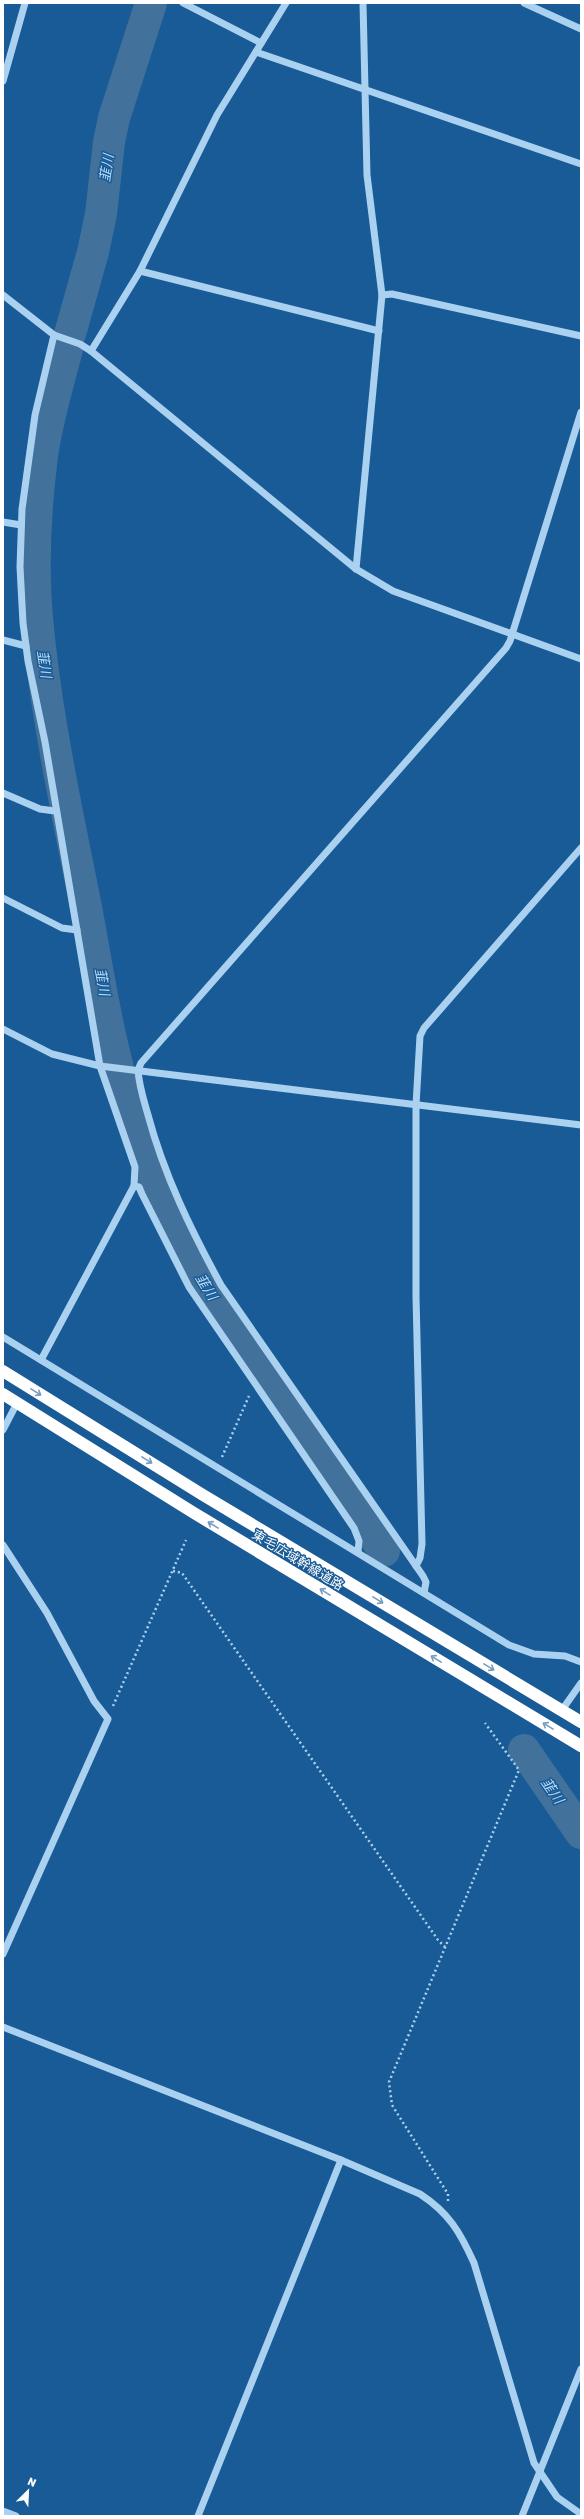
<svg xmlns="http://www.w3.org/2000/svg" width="584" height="2519" font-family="Rubik,'Noto Sans JP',sans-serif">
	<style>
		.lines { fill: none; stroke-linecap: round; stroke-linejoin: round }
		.river { stroke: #42719b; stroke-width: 32 }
		.path { stroke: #abd1f1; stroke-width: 2.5; stroke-dasharray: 2 3; stroke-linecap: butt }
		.minor { stroke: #abd1f1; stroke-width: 7 }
		.highway { stroke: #fff; stroke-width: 12 }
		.oneway { stroke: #749dc0 }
		.labels { text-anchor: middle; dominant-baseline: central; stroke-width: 3; stroke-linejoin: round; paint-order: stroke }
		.street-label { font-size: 13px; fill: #fff; stroke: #185b96 }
		.water-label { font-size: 14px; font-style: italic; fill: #b7daf7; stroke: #185b96 }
	</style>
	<rect width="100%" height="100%" fill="#185b96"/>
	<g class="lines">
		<g class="river">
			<polyline points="70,334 93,252 101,214 109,142 114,118 151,3"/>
			<path d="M67 349C58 384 47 420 42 456 35 512 32 572 38 628 47 720 67 812 85 902 97 965 106 1029 124 1090 143 1155 167 1217 199 1276L384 1551"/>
			<polyline points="524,1750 581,1833"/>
		</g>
		<g class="path">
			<polyline points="222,1457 249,1396"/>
			<polyline points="173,1571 182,1573 438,1940 445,1947"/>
			<polyline points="113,1706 186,1540"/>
			<polyline points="448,2201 448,2194 392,2105 389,2082 519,1770 485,1723"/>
		</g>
		<g class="minor">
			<polyline points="183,3 261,43"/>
			<polyline points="524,3 581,29"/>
			<polyline points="256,52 581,164"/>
			<polyline points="3,81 25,3"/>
			<polyline points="140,271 379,331"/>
			<polyline points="3,295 54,335 80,344 91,351 356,569 393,591 581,659"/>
			<polyline points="382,295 392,294 581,336"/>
			<polyline points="91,351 140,271 217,115 286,3"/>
			<polyline points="3,522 21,525"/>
			<polyline points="356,569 382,295 367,175 363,3"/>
			<polyline points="3,640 26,646"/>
			<polyline points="3,793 40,809 55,811"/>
			<polyline points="3,898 62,928 77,930"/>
			<polyline points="3,1029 52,1054 100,1066 581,1125"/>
			<polyline points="134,1186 139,1187 142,1194 189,1287 354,1528 359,1541 358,1552"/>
			<polyline points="3,1337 509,1645 534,1654 565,1656 581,1662"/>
			<polyline points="41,1360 134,1186 135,1167 100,1066 45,742 28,661 23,623 20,567 22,509 35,415 54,335"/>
			<polyline points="3,1430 17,1403"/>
			<polyline points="3,1545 47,1613 94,1701 108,1719 3,1954"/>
			<polyline points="416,1566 420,1558 422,1544 416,1297 416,1105 420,1036 424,1028 581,848"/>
			<path d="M424 1593 426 1582 423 1576 221 1285C191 1230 164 1175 148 1115 144 1101 139 1086 138 1070L141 1063 506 648 510 641 581 412"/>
			<polyline points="562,1710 581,1683"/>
			<path d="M3 2027 341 2160 420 2194C449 2213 460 2232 474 2263L534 2463 557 2497 581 2514"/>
			<polyline points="3,2511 16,2516"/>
			<polyline points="198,2516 341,2160"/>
			<polyline points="522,2516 581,2369"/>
		</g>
		<g class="highway">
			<polyline points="3,1371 203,1495 581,1722"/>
			<polyline points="3,1394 194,1513 581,1746"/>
		</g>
	</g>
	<defs><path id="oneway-shaft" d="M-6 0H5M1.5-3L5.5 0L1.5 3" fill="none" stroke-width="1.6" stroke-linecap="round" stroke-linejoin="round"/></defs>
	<g class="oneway">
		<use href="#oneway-shaft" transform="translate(36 1392) rotate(32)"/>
		<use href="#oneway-shaft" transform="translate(147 1460) rotate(32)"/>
		<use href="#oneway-shaft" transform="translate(213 1525) rotate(-149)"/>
		<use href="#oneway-shaft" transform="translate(325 1592) rotate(-149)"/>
		<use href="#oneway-shaft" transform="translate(378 1600) rotate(31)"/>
		<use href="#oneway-shaft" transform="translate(436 1659) rotate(-149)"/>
		<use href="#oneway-shaft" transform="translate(489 1667) rotate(31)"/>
		<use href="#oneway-shaft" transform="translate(548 1726) rotate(-149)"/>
	</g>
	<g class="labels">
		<g class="street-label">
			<text transform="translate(298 1560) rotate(31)">東毛広域幹線道路</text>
		</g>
		<g class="water-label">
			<text transform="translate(107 168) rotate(-82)">韮川</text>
			<text transform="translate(44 664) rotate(81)">韮川</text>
			<text transform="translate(102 982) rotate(79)">韮川</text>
			<text transform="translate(206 1287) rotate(58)">韮川</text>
			<text transform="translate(552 1791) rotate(55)">韮川</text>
		</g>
	</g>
	<rect width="584" height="2519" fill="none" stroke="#ffffff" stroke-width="8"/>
	<g transform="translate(28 2491) rotate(24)" stroke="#185b96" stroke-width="3" paint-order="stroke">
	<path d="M0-3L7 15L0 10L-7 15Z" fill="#ffffff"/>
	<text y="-6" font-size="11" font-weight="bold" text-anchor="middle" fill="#ffffff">N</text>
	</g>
</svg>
